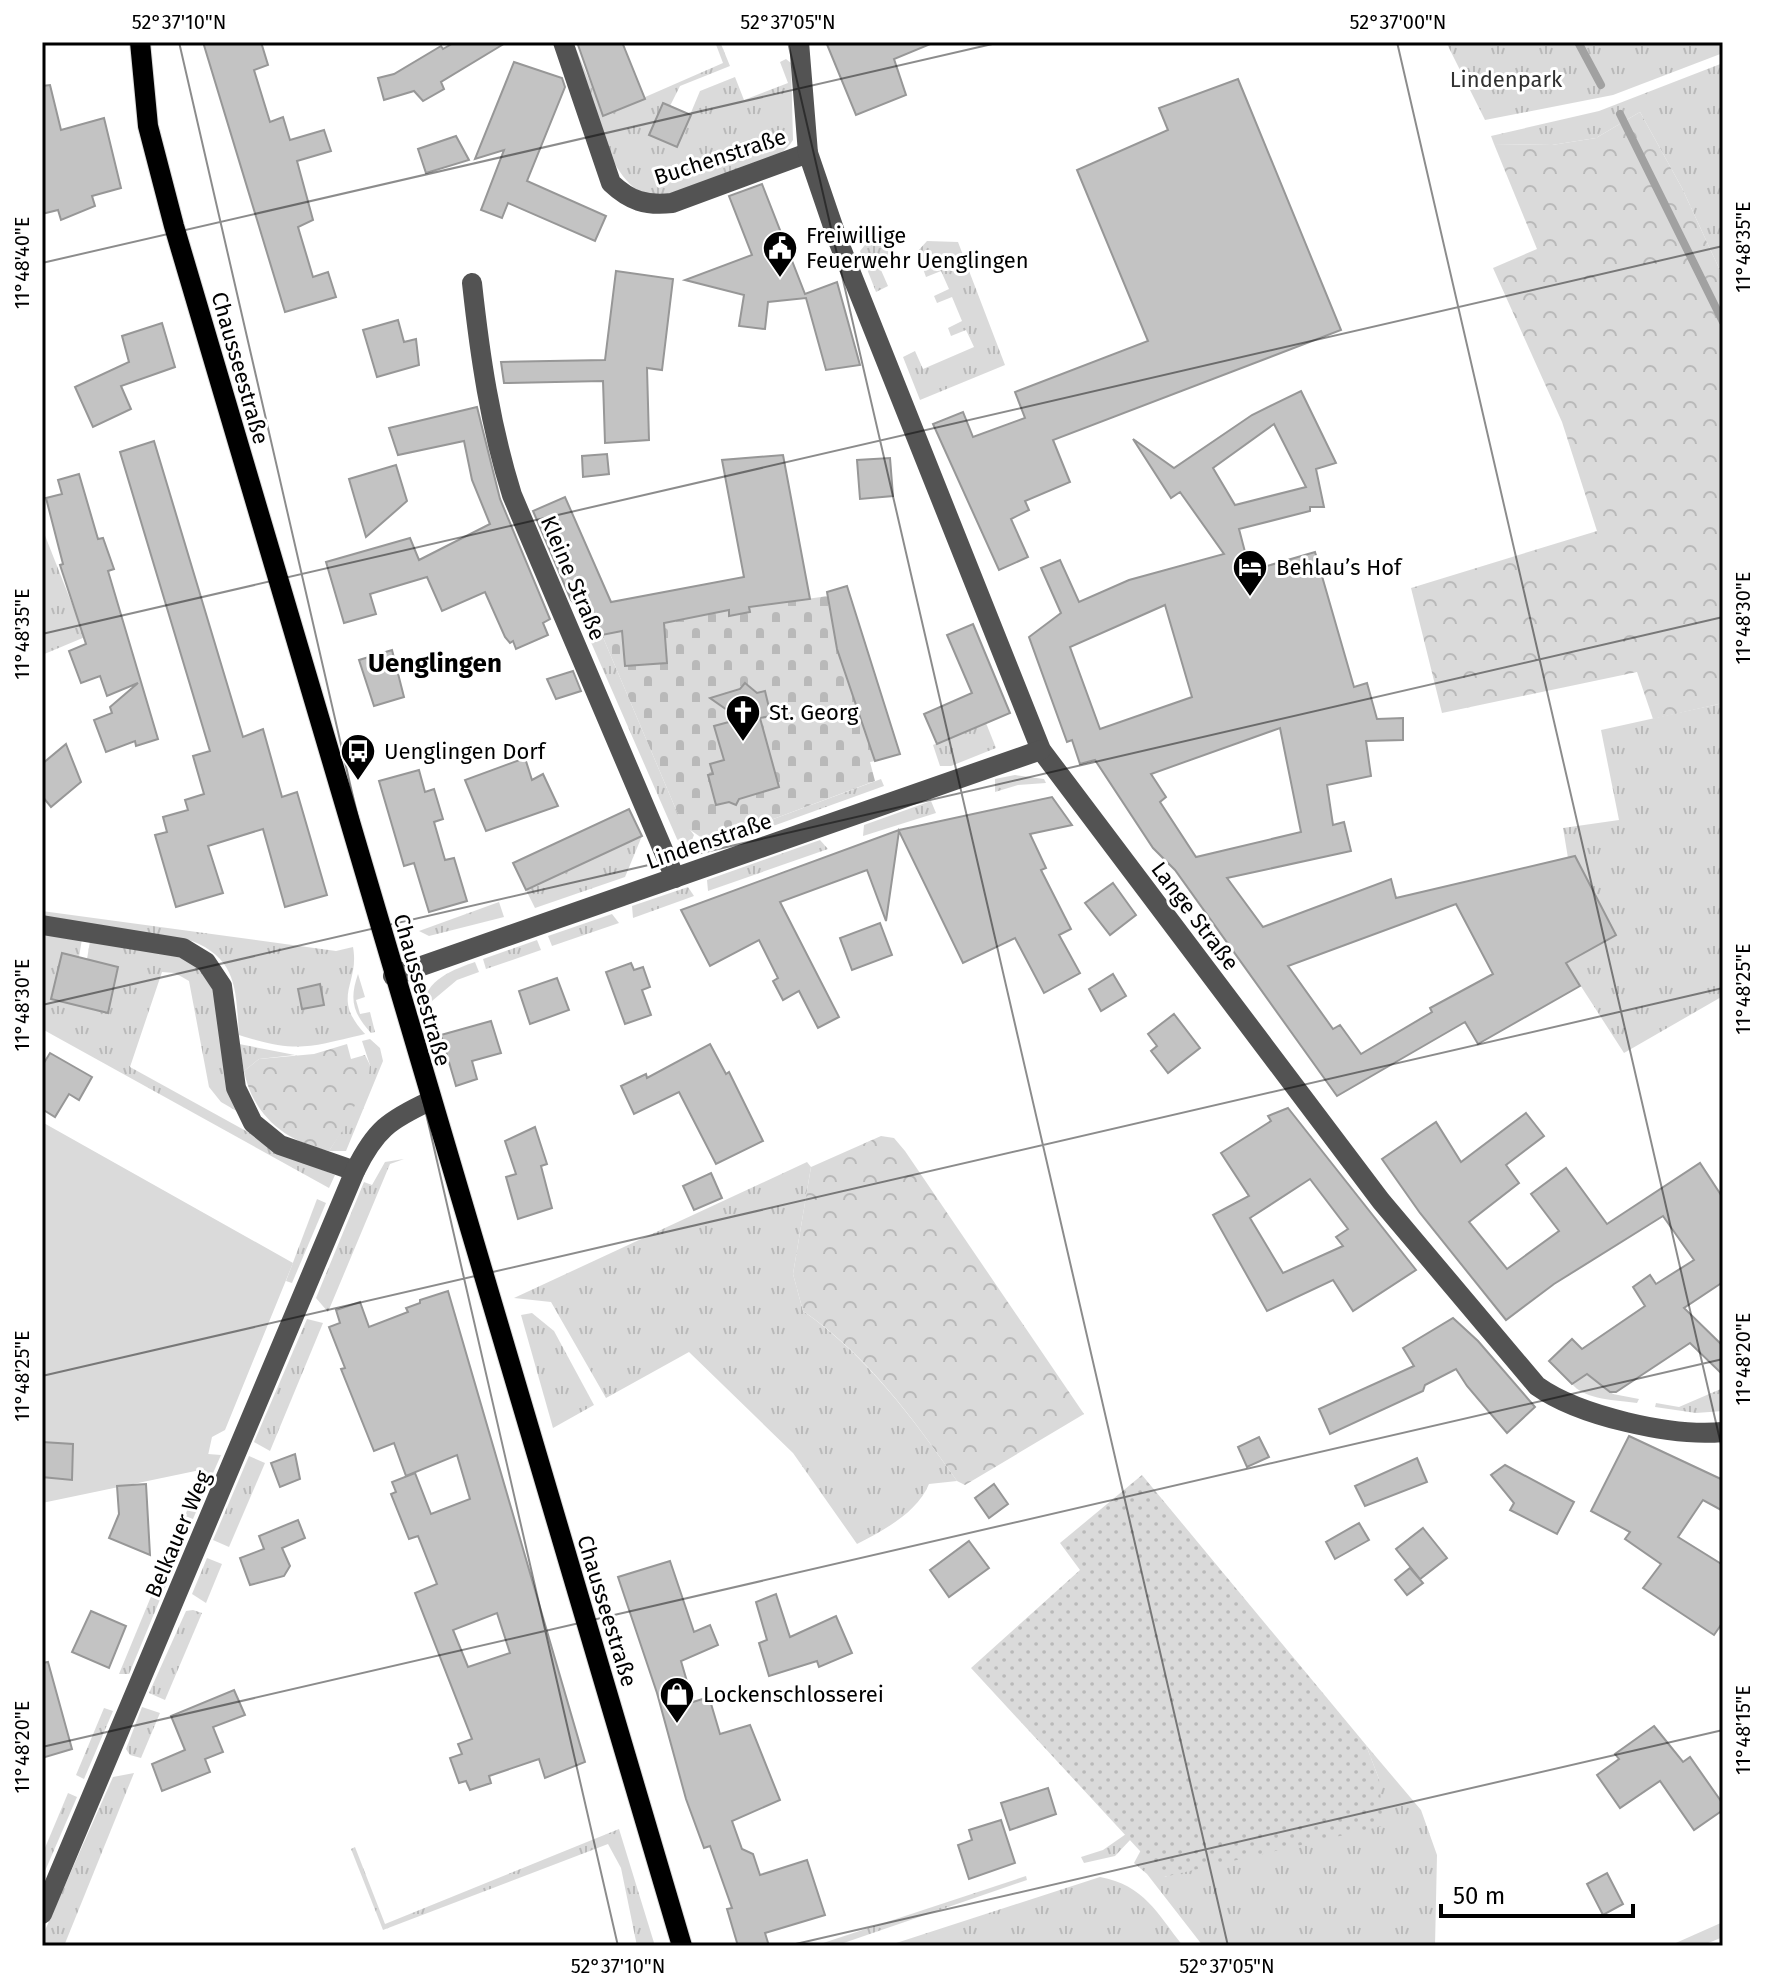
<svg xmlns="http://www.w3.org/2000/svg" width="1765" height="1988" font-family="'Fira Sans',sans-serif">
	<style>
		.grass { fill: url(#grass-tufts) }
		.forest { fill: url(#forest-crowns) }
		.cemetery { fill: url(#cemetery-stones) }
		.garden { fill: url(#garden-dots) }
		.pitch { fill: #dadada }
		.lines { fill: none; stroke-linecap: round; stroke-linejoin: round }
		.stream { stroke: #a1a1a1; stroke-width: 8 }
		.building { fill: #c3c3c3; stroke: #979797; stroke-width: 2; fill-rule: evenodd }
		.major-casing { stroke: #dbdbdb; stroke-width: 22 }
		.minor { stroke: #535353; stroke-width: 20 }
		.major { stroke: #000; stroke-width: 20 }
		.ticks { fill: none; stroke: #000; stroke-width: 2; stroke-opacity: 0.45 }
		.labels { text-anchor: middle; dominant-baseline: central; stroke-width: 6; stroke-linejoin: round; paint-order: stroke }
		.park-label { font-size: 22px; fill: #313131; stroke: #fff }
		.street-label { font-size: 22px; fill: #000; stroke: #fff }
		.poi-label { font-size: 22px; fill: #000; stroke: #fff; text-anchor: start }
		.quarter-label { font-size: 26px; font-weight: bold; fill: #000; stroke: #fff }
		.neatline { fill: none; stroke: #000; stroke-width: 3 }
		.ticks-label { font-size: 20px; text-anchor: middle; fill: #000 }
	</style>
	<defs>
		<pattern id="grass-tufts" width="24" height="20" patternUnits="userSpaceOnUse" patternTransform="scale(2)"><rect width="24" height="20" fill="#dadada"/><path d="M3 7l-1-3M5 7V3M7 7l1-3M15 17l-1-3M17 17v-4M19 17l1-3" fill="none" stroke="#b9b9b9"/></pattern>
		<pattern id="forest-crowns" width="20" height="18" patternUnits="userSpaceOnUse" patternTransform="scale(2)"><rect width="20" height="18" fill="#dadada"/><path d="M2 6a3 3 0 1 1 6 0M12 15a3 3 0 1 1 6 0" fill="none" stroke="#b9b9b9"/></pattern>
		<pattern id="cemetery-stones" width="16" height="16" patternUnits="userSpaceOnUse" patternTransform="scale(2)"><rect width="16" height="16" fill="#dadada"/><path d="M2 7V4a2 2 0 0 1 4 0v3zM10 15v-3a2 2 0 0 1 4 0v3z" fill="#b9b9b9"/></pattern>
		<pattern id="garden-dots" width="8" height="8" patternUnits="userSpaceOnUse" patternTransform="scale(2)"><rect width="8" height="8" fill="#dadada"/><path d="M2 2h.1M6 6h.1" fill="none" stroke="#b9b9b9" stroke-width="1.8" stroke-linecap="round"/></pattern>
	</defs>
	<rect width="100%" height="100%" fill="#fff"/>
	<g class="grass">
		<path d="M573 42 604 115 723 63 715 42H724L721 44 730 66 680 86 670 106 663 104 649 135 677 146 700 91 735 77 744 100 788 83 780 62 786 59 791 63 793 140C781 161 746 167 725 176 704 184 677 200 655 197 606 192 585 81 573 42Z"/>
		<polygon points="1446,42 1723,42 1723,53 1613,95 1485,120"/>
		<polygon points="1723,63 1723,277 1682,188 1640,112 1596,138 1552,145 1494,144 1491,136 1599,111"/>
		<polygon points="927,241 958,242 1005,365 920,400 903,357 915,351 923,369 974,347 966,330 951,336 948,328 962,321 952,297 937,303 934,296 949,289 941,271 926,277 917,252"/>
		<polygon points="878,243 889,248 892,254 877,261 888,286 876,292 860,251 865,245"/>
		<polygon points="44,533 85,637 42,655 42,534"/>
		<polygon points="602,635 677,812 694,835 687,852 677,839 590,640"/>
		<polygon points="1723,703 1723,996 1624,1053 1566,963 1616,935 1575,856 1568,858 1563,828 1619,820 1601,730"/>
		<polygon points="986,723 996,748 951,766 940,766 933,745"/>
		<polygon points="1015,775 1044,779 1046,783 1018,785 995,792 995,779"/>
		<polygon points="881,779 884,786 723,844 709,843"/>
		<polygon points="931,801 936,813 863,836 864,825"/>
		<polygon points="642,836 625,877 535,908 526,890"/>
		<polygon points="820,840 828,849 708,891 707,880"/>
		<polygon points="688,887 694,896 633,918 632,906"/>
		<polygon points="499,902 504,917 429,936 419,931"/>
		<path d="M42 911 336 951 353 947C360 985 330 996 365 1034 306 1048 297 1053 239 1035 236 992 238 959 192 941L42 920Z"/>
		<polygon points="612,914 619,923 552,946 548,936"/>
		<path d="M42 933 82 939 79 957 62 953 51 999 107 1013 118 967 87 959 90 941C126 946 167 947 199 965 224 979 235 1083 240 1113L221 1102 209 1087 189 981 175 973 162 972 130 1067 257 1137 273 1150 335 1175 329 1188 42 1029Z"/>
		<polygon points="537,940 541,950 486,969 483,959"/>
		<path d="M475 962 479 972 457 980 426 1006C421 981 457 968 475 962Z"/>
		<path d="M358 974 365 997 356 1000 360 1014 370 1012 375 1032 371 1033C353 1013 349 1000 358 974Z"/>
		<polygon points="370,1039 380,1048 383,1061 346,1151 329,1151 344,1127 370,1065 362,1041"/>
		<polygon points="239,1044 295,1055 259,1059 244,1071"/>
		<polygon points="404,1159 390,1164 328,1312 316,1298 364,1182 372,1185 385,1162"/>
		<path d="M807 1162 811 1167 793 1274 803 1311C867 1356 912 1417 957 1481L929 1484C917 1513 884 1530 857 1544L793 1453 689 1352 606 1398 551 1302 514 1298Z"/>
		<polygon points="317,1199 326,1203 292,1283 286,1281"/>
		<polygon points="532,1313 554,1331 594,1405 553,1428 521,1315"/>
		<polygon points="307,1319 323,1323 270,1451 254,1442"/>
		<path d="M1587 1374 1613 1394 1639 1399 1637 1403C1617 1400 1585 1400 1572 1384Z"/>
		<polygon points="1723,1388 1723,1411 1696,1413 1655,1407 1656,1403 1679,1407"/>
		<polygon points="208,1454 221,1455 193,1519 185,1516"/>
		<polygon points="249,1456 265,1463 229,1547 213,1540"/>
		<polygon points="207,1558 222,1564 206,1603 192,1594"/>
		<polygon points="157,1582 166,1585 129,1674 119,1674"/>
		<polygon points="193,1610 202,1613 165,1700 149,1693 186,1611"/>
		<polygon points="142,1707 160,1713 141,1758 130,1755 126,1749"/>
		<polygon points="104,1708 113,1711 84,1779 76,1775"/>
		<polygon points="1366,1745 1421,1810 1437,1855 1435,1946 1203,1946 1147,1874 1134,1863 1141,1850 1165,1877 1379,1779"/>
		<polygon points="134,1773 64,1946 42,1946 42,1937 113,1777"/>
		<polygon points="68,1793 77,1797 42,1878 42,1855"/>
		<polygon points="619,1829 655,1946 637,1946 621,1868 608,1844 383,1930 351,1849 355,1847 385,1924"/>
		<polygon points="1126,1834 1131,1839 1115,1856 1084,1863 1081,1857 1103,1850"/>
		<polygon points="1026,1876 1027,1880 835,1946 814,1946"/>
		<path d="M1100 1877C1144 1885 1157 1913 1183 1946H887Z"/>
		<polygon points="1723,1922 1723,1937 1701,1946 1669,1946"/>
	</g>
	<g class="forest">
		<polygon points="1640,112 1682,188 1723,277 1723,703 1653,719 1637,672 1442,713 1411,588 1597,531 1562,422 1493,268 1537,249 1494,144 1552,145 1596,138"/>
		<path d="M347 1044 351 1059 365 1055 370 1065 369 1074 345 1127 329 1151C286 1142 253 1116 244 1071L259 1059 314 1054Z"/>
		<path d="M881 1136 894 1138 905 1151 1084 1414 965 1485 957 1481C912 1417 868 1356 803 1311L793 1274 811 1167Z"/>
	</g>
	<polygon class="cemetery" points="828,596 837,649 875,761 870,762 875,781 709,843 686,827 677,812 602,635 729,610 729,615 750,612 749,607"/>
	<polygon class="garden" points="1142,1475 1366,1745 1379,1779 1383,1826 1164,1877 971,1668 1080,1570 1060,1543"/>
	<polygon class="pitch" points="42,1122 293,1263 225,1430 212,1437 205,1469 42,1503"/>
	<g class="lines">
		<g class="stream">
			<polyline points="1578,42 1601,85"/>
			<polyline points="1620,114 1723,322"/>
		</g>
	</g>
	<g class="building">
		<polygon points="203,42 261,42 268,65 254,70 270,122 283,117 290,140 324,130 331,151 297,161 313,220 298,227 313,277 328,272 336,297 285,312"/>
		<polygon points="455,42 507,42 441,82 444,89 423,101 414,91 384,100 378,78 394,74 441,46 443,49"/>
		<polygon points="577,42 622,42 645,99 603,116"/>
		<polygon points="826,42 932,42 933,43 894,59 906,95 856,115"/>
		<polygon points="514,62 562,78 565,87 527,181 606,216 595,241 508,203 502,218 481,210 504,150 475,159"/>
		<polygon points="1238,79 1341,330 1053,440 1070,482 1025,501 1029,510 1011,519 1028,557 999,570 933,424 963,412 973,437 1025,418 1015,392 1148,341 1077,170 1168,130 1159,108"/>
		<polygon points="50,85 61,130 104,118 121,188 92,196 95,206 61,220 58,210 42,214 42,86"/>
		<polygon points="663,103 691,115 677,147 649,135"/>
		<polygon points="456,136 469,160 426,173 418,149"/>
		<polygon points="762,184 805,294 837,282 860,365 826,370 806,298 768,302 765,329 739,326 744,295 685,280 752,255 729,196"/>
		<polygon points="616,271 673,279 662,370 647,368 649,440 605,443 603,381 504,383 501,362 605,360"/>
		<polygon points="398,320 404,342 416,339 419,365 377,377 363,330"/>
		<polygon points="162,323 175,367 121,386 131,409 93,427 75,387 129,362 122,336"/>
		<path d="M1301 391 1336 463 1316 469 1324 507H1310V511L1239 529 1250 571 1315 552 1354 687 1367 683 1377 719 1403 718V740L1366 741 1371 776 1327 785 1333 825 1344 822 1351 851 1227 878 1263 927 1391 879 1396 898 1575 856 1616 935 1566 963 1580 986 1478 1044 1465 1022 1337 1096 1175 870 1153 848 1095 760 1080 764 1072 740 1067 742 1029 637 1061 613 1041 568 1060 560 1079 602 1129 580 1224 554 1180 492 1171 498 1133 439 1174 468 1252 415ZM1274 424 1306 487 1235 505 1213 468ZM1165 605 1192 697 1100 729 1070 647ZM1280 728 1301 832 1196 857 1160 802 1166 797 1151 774ZM1456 904 1493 974 1430 1008 1432 1012 1361 1054 1340 1025 1333 1029 1288 966Z"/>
		<polygon points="477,407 500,499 550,619 543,623 548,635 516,649 513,641 510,643 505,637 485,592 442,611 427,577 370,594 376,614 344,623 326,562 410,538 419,560 490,524 472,480 464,441 398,455 389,428"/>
		<polygon points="154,441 243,737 263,729 282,797 297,792 327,895 285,907 263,829 208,846 223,893 176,907 155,835 167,832 163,817 188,810 185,800 204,794 193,756 210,751 120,452"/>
		<polygon points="607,454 609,474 583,477 582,456"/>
		<polygon points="783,455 810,599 749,607 750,612 729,616 729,610 664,623 667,663 625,666 622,631 602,635 571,600 533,511 565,497 611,602 744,577 722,460"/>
		<polygon points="890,458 893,496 860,499 857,460"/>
		<polygon points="396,465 407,501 366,537 349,479"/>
		<polygon points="79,474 98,539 103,538 114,569 108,571 158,739 136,746 135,741 106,752 94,720 112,713 110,707 138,683 107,696 100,676 81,683 69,651 86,644 60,565 63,564 46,498 62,494 58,480"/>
		<polygon points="847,586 900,754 875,761 837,649 827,592"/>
		<polygon points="973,624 1010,713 937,744 924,714 972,693 947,635"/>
		<polygon points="392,650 404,697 374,706 359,660"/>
		<polygon points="573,671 581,691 556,699 547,679"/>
		<polygon points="745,683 757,693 765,691 771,716 760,718 779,787 739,799 736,805 729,802 716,805 708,775 713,774 710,764 724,760 714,726 740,719 710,698 740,689"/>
		<polygon points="66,744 81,782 51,807 42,796 42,764"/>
		<polygon points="525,758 532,780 543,774 558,806 486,831 465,780"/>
		<polygon points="419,770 425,792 434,789 443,819 434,822 445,860 454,858 467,901 429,912 414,863 404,866 379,781"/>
		<polygon points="1052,797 1072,825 1030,834 1046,868 1041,870 1071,929 1059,935 1080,973 1044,993 1015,938 963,963 899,831 886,921 867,870 780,902 839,1017 818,1028 799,991 783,1000 773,981 778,978 759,940 710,966 681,910 899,830"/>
		<polygon points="629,809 642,836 526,890 513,863"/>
		<polygon points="1113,883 1136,915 1110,935 1085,903"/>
		<polygon points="880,923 892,955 852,970 840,938"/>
		<polygon points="62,953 118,967 108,1013 51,999"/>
		<polygon points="631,963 634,970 643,967 650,987 642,990 651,1015 625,1024 606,972"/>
		<polygon points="1113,974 1126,996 1101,1011 1089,989"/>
		<polygon points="557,978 569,1010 530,1024 519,991"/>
		<polygon points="320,984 324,1005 302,1009 298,989"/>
		<polygon points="1174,1014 1200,1048 1168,1073 1151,1051 1157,1046 1148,1034"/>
		<polygon points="491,1021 501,1053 472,1061 477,1079 456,1086 441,1035"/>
		<polygon points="710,1044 726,1074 729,1072 763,1141 716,1164 679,1092 634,1114 621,1086 646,1074 647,1078"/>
		<polygon points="50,1053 92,1077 79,1100 69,1094 55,1117 42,1109 42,1066"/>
		<path d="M1288 1108 1416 1270 1353 1311 1333 1280 1267 1311 1213 1215 1249 1196 1221 1153 1271 1121 1268 1116ZM1310 1179 1348 1229 1336 1237 1343 1246 1283 1273 1250 1218Z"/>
		<polygon points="1526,1113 1544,1136 1506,1165 1519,1183 1469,1222 1507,1269 1559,1231 1531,1194 1566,1168 1607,1224 1700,1163 1723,1198 1723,1282 1684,1308 1723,1346 1723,1375 1690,1343 1616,1392 1610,1392 1587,1374 1572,1384 1549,1361 1572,1339 1582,1349 1645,1306 1633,1287 1650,1275 1656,1284 1694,1260 1663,1216 1554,1284 1506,1320 1420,1213 1382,1159 1436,1122 1461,1162"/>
		<polygon points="535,1127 547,1164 541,1166 552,1208 518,1219 506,1177 516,1174 505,1141"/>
		<polygon points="711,1173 722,1198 694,1210 683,1186"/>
		<path d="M448 1291 585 1762 545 1778 539 1759 489 1776 491 1783 470 1790 466 1781 459 1783 450 1758 462 1754 458 1744 472 1739 415 1593 437 1584 418 1536 409 1539 391 1494 396 1492 392 1482 415 1473 431 1514 470 1499 457 1455 406 1476 394 1443 374 1451 341 1369 345 1368 329 1327 340 1323 336 1310 360 1302 369 1327 408 1312 406 1308 420 1303V1300ZM497 1613 510 1653 468 1667 453 1630Z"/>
		<polygon points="1453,1318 1478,1341 1535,1407 1507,1433 1467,1386 1456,1369 1425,1385 1423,1391 1330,1434 1319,1409 1414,1366 1403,1348"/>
		<polygon points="1629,1436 1723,1480 1723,1511 1703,1500 1678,1537 1723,1565 1723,1622 1714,1635 1643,1588 1661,1564 1625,1539 1630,1532 1591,1511"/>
		<polygon points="1259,1437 1269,1457 1247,1467 1238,1447"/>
		<polygon points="42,1442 73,1444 72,1480 42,1477"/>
		<polygon points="295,1454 300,1479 280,1487 271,1463"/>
		<polygon points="1417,1458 1427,1482 1365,1506 1355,1486"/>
		<polygon points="1505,1465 1574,1502 1557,1534 1510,1510 1514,1503 1491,1475"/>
		<polygon points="146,1484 150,1555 109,1538 119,1514 117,1486"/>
		<polygon points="994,1484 1008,1504 989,1518 975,1498"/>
		<polygon points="298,1520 305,1538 282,1548 290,1566 284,1576 250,1585 240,1558 264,1549 259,1536"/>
		<polygon points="1359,1523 1369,1540 1335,1559 1326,1542"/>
		<polygon points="1423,1528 1447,1558 1420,1579 1396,1549"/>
		<polygon points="969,1541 989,1568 949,1597 930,1570"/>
		<polygon points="670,1561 694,1632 710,1625 718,1645 681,1661 693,1702 709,1697 720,1734 750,1725 780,1800 732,1821 742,1849 753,1854 760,1875 807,1860 825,1915 765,1933 769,1946 738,1946 727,1909 732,1908 710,1846 704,1848 686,1799 657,1693 618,1577"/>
		<polygon points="1410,1568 1423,1583 1407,1595 1395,1580"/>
		<polygon points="776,1594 790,1637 836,1616 852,1653 819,1667 817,1661 769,1676 759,1643 767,1640 756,1602"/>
		<polygon points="91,1611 126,1626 109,1668 72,1652"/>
		<polygon points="48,1662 72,1749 42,1758 42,1663"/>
		<polygon points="234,1690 245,1715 213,1727 223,1752 205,1759 210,1772 162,1791 152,1764 185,1750 171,1716"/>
		<polygon points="1654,1726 1683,1762 1690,1757 1723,1804 1723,1810 1694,1830 1660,1781 1620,1808 1597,1775 1619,1759 1615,1754"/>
		<polygon points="1048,1788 1056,1814 1010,1830 1001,1803"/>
		<polygon points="1001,1820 1015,1863 969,1879 958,1845 972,1840 969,1830"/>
		<polygon points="1607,1873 1623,1904 1603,1915 1587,1884"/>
	</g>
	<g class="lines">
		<g class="major-casing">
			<polyline id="major" points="140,42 148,126 174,226 682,1946"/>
		</g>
		<g class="minor">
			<path d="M563 42 611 183C630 201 646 206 672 203L808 153"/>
			<path d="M799 42 808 153 837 238 1041 750 1381 1201 1537 1386C1579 1416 1672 1437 1723 1432"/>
			<path d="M472 283C480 356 490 425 512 495L675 878"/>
			<polyline points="42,925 183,948 206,962 222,986 236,1088 253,1123 280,1145 355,1171"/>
			<polyline points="393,976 1041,750"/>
			<path d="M42 1914 355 1171C375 1130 389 1120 430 1101"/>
		</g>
		<use href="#major" class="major"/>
	</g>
	<path class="ticks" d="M179 42 618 1946M788 42 1228 1946M1397 42 1723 1453M42 263 1001 42M42 634 1723 246M42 1005 1723 617M42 1376 1723 988M42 1747 1723 1359M787 1946 1723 1730"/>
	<defs>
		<g id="civic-pin" transform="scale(1.8)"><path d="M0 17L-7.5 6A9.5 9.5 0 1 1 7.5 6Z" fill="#000" stroke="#fff"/><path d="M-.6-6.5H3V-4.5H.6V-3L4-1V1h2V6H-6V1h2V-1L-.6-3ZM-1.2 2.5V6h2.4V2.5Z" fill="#fff"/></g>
		<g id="hotel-pin" transform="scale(1.8)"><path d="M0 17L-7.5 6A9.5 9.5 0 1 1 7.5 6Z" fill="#000" stroke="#fff"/><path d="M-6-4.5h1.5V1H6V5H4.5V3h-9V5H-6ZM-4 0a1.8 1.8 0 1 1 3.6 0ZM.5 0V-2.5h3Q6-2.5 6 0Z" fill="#fff"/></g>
		<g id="church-pin" transform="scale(1.8)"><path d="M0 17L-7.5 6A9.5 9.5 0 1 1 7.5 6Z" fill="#000" stroke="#fff"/><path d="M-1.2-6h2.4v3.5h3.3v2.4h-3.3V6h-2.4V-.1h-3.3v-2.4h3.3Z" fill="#fff"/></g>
		<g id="bus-pin" transform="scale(1.8)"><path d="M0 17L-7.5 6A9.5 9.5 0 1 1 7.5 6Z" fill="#000" stroke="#fff"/><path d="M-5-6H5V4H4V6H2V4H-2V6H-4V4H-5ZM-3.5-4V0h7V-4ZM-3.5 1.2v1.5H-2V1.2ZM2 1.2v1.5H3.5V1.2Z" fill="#fff"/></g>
		<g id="shop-pin" transform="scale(1.8)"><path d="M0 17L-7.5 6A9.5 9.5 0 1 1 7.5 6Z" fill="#000" stroke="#fff"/><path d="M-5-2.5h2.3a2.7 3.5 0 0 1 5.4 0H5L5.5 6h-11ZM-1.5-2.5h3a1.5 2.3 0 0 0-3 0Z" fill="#fff"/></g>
	</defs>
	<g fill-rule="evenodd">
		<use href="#civic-pin" x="780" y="248"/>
		<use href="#hotel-pin" x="1250" y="567"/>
		<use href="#church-pin" x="743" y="712"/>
		<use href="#bus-pin" x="358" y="751"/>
		<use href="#shop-pin" x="677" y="1694"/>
	</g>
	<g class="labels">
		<g class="park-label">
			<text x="1506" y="79">Lindenpark</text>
		</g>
		<g class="street-label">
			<text transform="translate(720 157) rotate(-18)">Buchenstraße</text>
			<text transform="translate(240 368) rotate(74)">Chausseestraße</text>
			<text transform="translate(573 578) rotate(67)">Kleine Straße</text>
			<text transform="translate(709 841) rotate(-19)">Lindenstraße</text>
			<text transform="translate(1195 916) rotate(53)">Lange Straße</text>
			<text transform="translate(422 990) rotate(74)">Chausseestraße</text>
			<text transform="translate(178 1534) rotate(-67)">Belkauer Weg</text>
			<text transform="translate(607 1611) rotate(73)">Chausseestraße</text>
		</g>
		<g class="poi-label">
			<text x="806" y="235">Freiwillige<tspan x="806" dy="25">Feuerwehr Uenglingen</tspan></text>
			<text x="1276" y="567">Behlau’s Hof</text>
			<text x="769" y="712">St. Georg</text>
			<text x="384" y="751">Uenglingen Dorf</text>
			<text x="703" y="1694">Lockenschlosserei</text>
		</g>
		<g class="quarter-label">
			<text x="435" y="663">Uenglingen</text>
		</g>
	</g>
	<rect width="1765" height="1988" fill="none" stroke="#ffffff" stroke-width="88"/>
	<path d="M1441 1904v12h192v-12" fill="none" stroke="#000000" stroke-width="4"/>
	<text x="1453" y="1904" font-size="24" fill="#000000" stroke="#ffffff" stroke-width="6" paint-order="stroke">50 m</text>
	<rect x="44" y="44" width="1677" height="1900" class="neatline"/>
	<g class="ticks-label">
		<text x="179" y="29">52°37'10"N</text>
		<text x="788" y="29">52°37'05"N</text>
		<text x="1398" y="29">52°37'00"N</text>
		<text transform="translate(1743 247) rotate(-90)" y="7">11°48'35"E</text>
		<text transform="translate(22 263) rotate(-90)" y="7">11°48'40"E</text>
		<text transform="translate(1743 618) rotate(-90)" y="7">11°48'30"E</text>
		<text transform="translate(22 634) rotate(-90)" y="7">11°48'35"E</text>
		<text transform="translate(1743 989) rotate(-90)" y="7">11°48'25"E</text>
		<text transform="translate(22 1005) rotate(-90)" y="7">11°48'30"E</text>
		<text transform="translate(1743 1359) rotate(-90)" y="7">11°48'20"E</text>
		<text transform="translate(22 1376) rotate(-90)" y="7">11°48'25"E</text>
		<text transform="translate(1743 1730) rotate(-90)" y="7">11°48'15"E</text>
		<text transform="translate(22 1747) rotate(-90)" y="7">11°48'20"E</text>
		<text x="618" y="1973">52°37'10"N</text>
		<text x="1227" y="1973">52°37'05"N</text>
	</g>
</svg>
